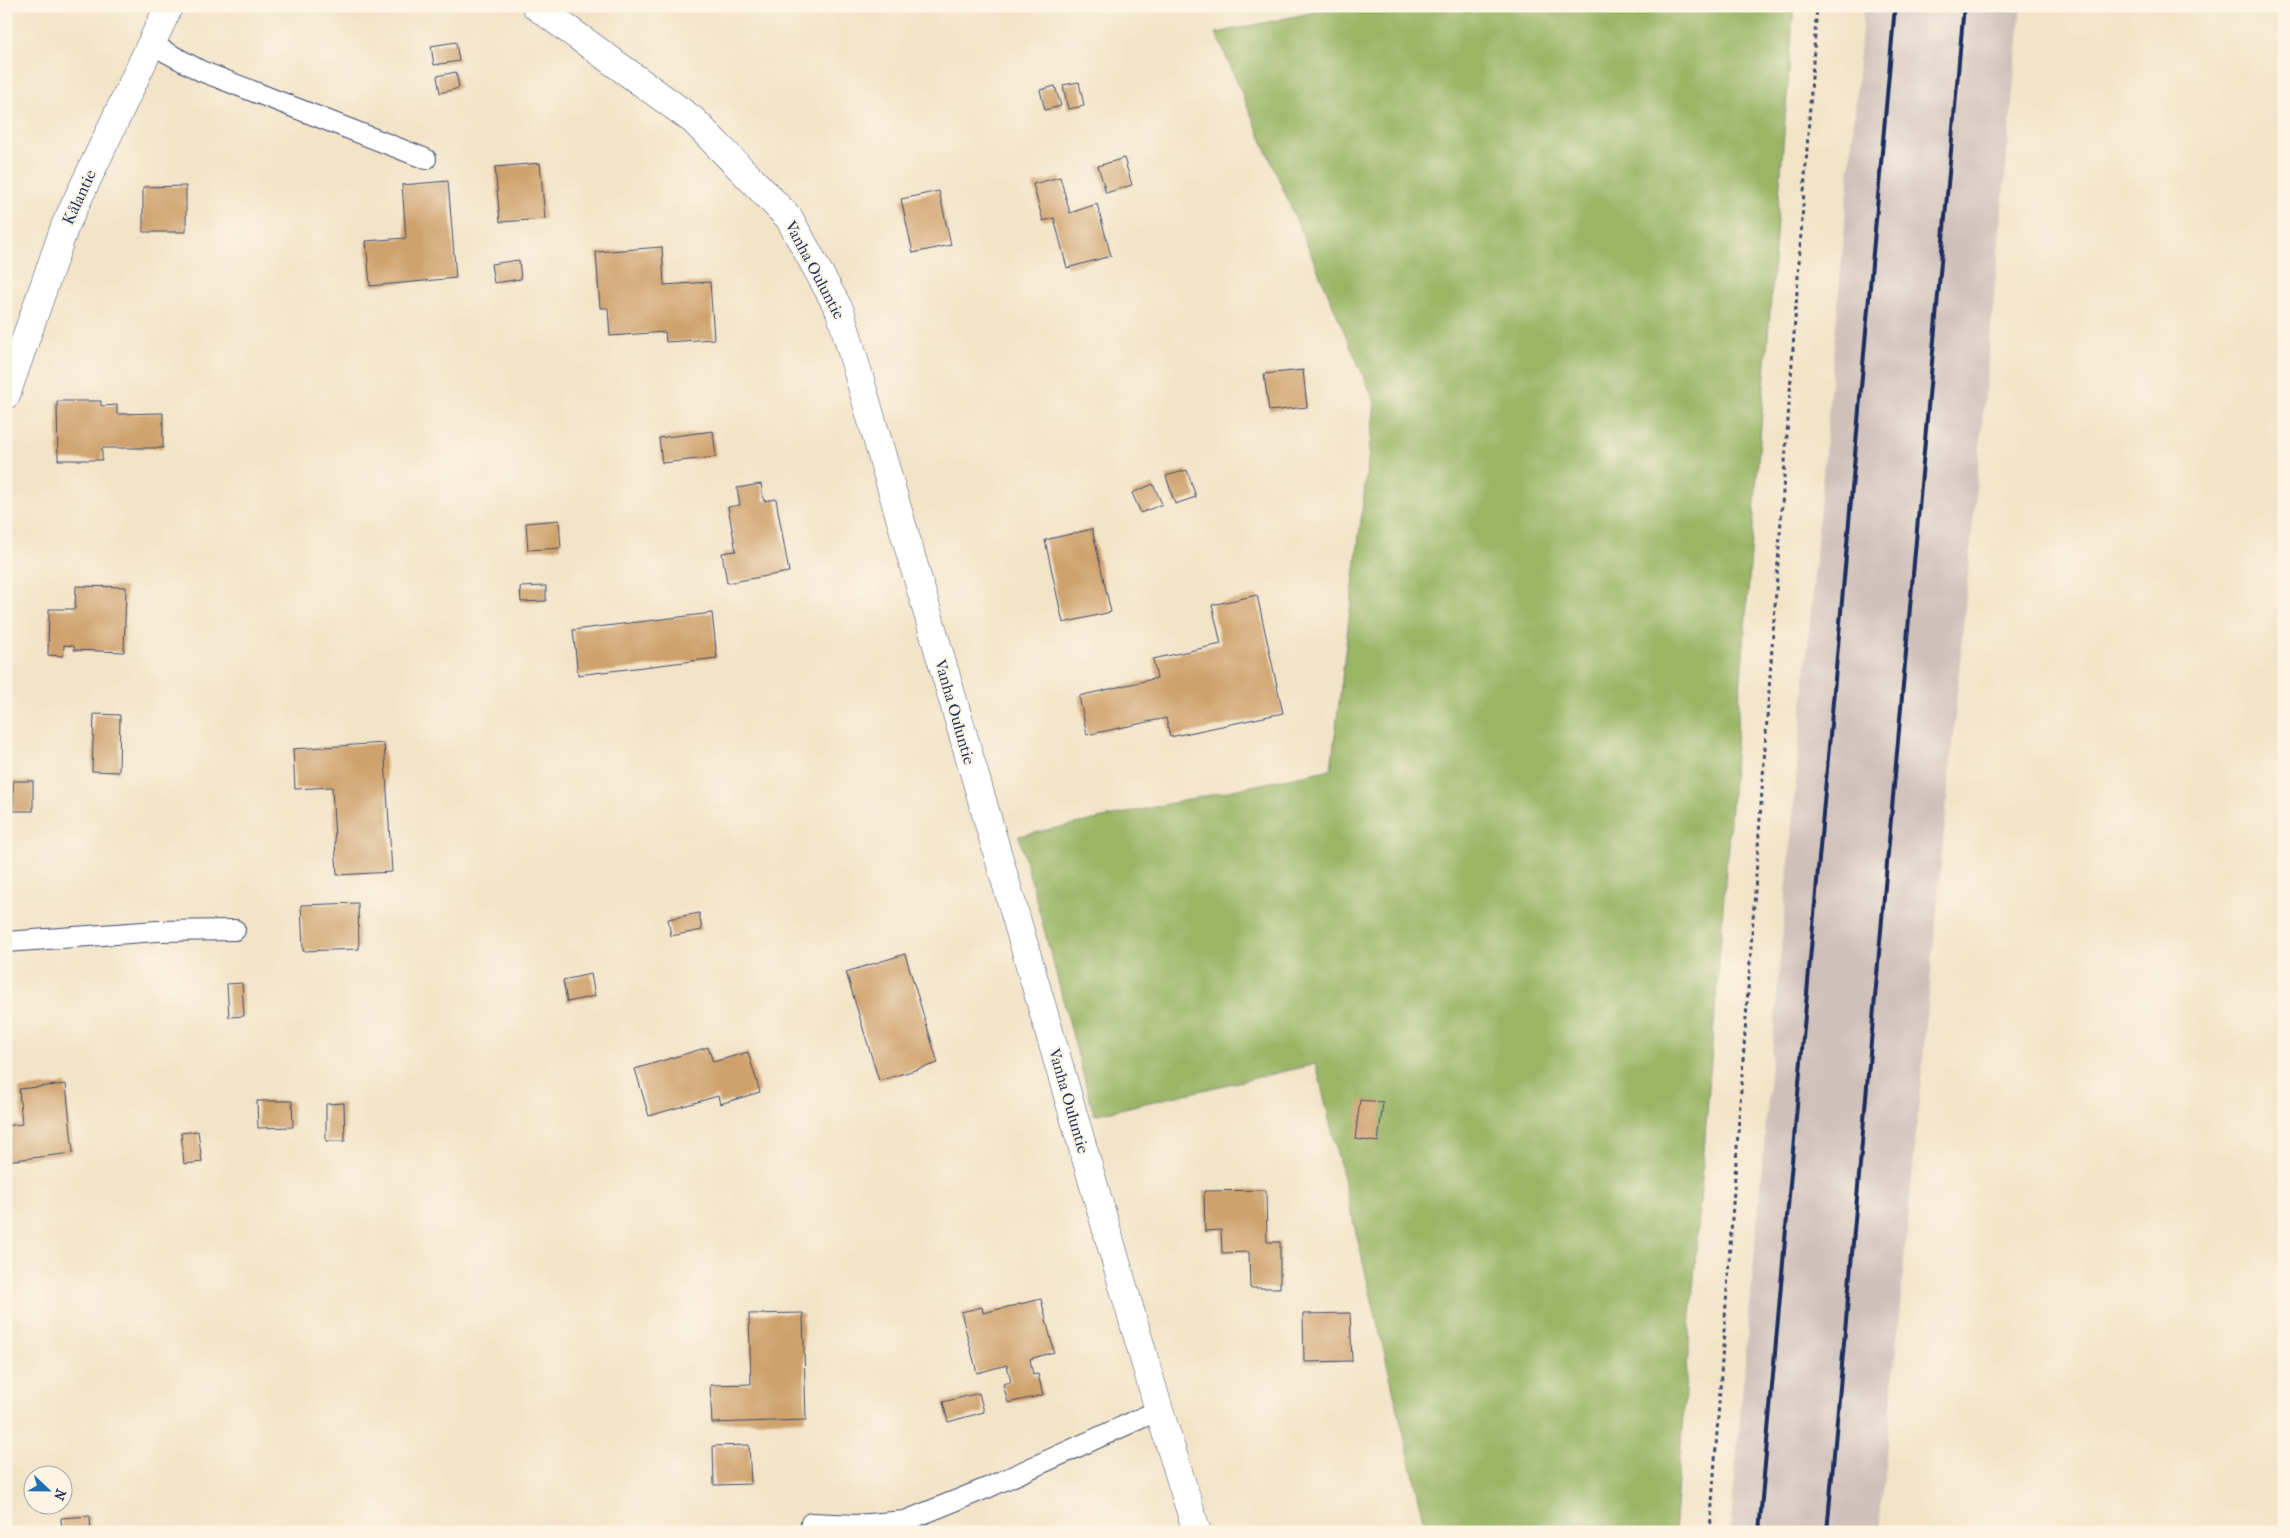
<svg xmlns="http://www.w3.org/2000/svg" width="2290" height="1538" font-family="'IM FELL French Canon',serif">
	<style>
		.industrial { fill: #cfc0ba }
		.forest { fill: #9ab566; stroke: #5a7262 }
		.building { fill: #cfa26d }
		.lines { fill: none; stroke-linecap: round; stroke-linejoin: round }
		.service-casing { stroke: #3b4a6e; stroke-width: 22 }
		.minor-casing { stroke: #3b4a6e; stroke-width: 29 }
		.tertiary-casing { stroke: #3b4a6e; stroke-width: 29 }
		.path { stroke: #3b4a6e; stroke-width: 3; stroke-dasharray: 4 4; stroke-linecap: butt }
		.service { stroke: #fff; stroke-width: 20 }
		.minor { stroke: #fff; stroke-width: 28 }
		.tertiary { stroke: #fff; stroke-width: 28 }
		.rail { stroke: #1b2f5e; stroke-width: 4 }
		.labels { text-anchor: middle; dominant-baseline: central; stroke-width: 4; stroke-linejoin: round; paint-order: stroke }
		.street-label { font-size: 16px; fill: #1b2f5e; stroke: #fcf5e5 }
	</style>
	<rect width="100%" height="100%" fill="#fcf5e5"/>
	<filter id="ink" filterUnits="userSpaceOnUse"><feTurbulence type="fractalNoise" baseFrequency=".02" numOctaves="2"/><feDisplacementMap in="SourceGraphic" scale="10" xChannelSelector="R" yChannelSelector="G"/><feConvolveMatrix kernelMatrix="1 2 1 2 8 2 1 2 1" color-interpolation-filters="sRGB"/></filter>
	<filter id="wash" filterUnits="userSpaceOnUse"><feTurbulence type="fractalNoise" baseFrequency=".0096" numOctaves="4" result="noise"/><feDisplacementMap in="SourceGraphic" scale="20" xChannelSelector="R" yChannelSelector="G"/><feGaussianBlur stdDeviation="1.12" result="paint"/><feColorMatrix in="noise" values="0 0 0 0 0 0 0 0 0 0 0 0 0 0 0 0 0 1.4 0 .05"/><feComposite in="paint" operator="in"/></filter>
	<g filter="url(#wash)">
		<rect width="100%" height="100%" fill="#f3e3c7"/>
		<polygon class="industrial" points="1864,6 2021,6 1879,1532 1730,1532"/>
		<polygon class="forest" points="1344,6 1794,6 1674,1532 1427,1532 1316,1064 1094,1115 1019,836 1331,769 1375,403 1216,33"/>
		<g id="blocks">
			<g class="building">
				<polygon points="456,42 459,61 434,65 431,46"/>
				<polygon points="456,72 459,88 440,93 437,76"/>
				<polygon points="1079,82 1084,106 1068,109 1063,85"/>
				<polygon points="1055,86 1061,106 1045,110 1040,90"/>
				<polygon points="1124,158 1132,185 1106,193 1098,166"/>
				<polygon points="540,163 545,219 500,222 495,167"/>
				<polygon points="1060,177 1070,213 1097,204 1111,256 1067,268 1054,218 1043,221 1033,184"/>
				<polygon points="448,181 456,278 370,286 366,241 406,238 402,185"/>
				<polygon points="186,186 186,232 143,232 143,187"/>
				<polygon points="939,191 951,245 913,253 901,199"/>
				<polygon points="662,247 664,285 710,282 714,339 666,342 665,332 610,336 608,308 600,308 596,252"/>
				<polygon points="519,260 521,279 494,283 491,264"/>
				<polygon points="1303,370 1307,407 1269,411 1264,374"/>
				<polygon points="57,401 101,401 101,406 117,405 117,414 163,413 163,448 102,448 102,460 58,460"/>
				<polygon points="713,431 716,457 662,463 659,438"/>
				<polygon points="1187,470 1196,497 1175,504 1166,476"/>
				<polygon points="761,484 764,501 776,499 789,572 727,583 722,553 736,551 728,507 740,505 737,488"/>
				<polygon points="1153,484 1162,504 1141,513 1132,493"/>
				<polygon points="559,520 561,548 528,550 526,523"/>
				<polygon points="1092,529 1111,612 1063,623 1045,540"/>
				<polygon points="76,586 126,587 124,652 74,650 74,646 64,645 63,656 48,655 49,609 75,609"/>
				<polygon points="546,586 546,601 521,602 520,587"/>
				<polygon points="1257,595 1283,713 1170,737 1166,718 1087,735 1079,696 1157,678 1153,659 1221,644 1212,605"/>
				<polygon points="712,613 717,658 578,675 573,630"/>
				<polygon points="94,714 120,715 119,772 92,771"/>
				<polygon points="384,743 392,872 337,875 332,787 295,789 293,749"/>
				<rect x="13" y="781" width="20" height="30"/>
				<polygon points="358,903 359,949 303,951 301,905"/>
				<polygon points="699,913 702,930 671,936 668,919"/>
				<polygon points="905,954 938,1063 879,1081 846,972"/>
				<polygon points="591,974 595,996 567,1002 563,980"/>
				<polygon points="242,983 244,1016 229,1017 227,984"/>
				<polygon points="708,1047 713,1062 748,1052 760,1092 720,1104 718,1096 649,1116 635,1069"/>
				<polygon points="66,1084 73,1153 6,1161 6,1126 22,1124 19,1089"/>
				<polygon points="1360,1100 1383,1102 1378,1142 1355,1139"/>
				<polygon points="257,1101 292,1101 293,1127 258,1128"/>
				<polygon points="344,1103 345,1141 326,1141 326,1104"/>
				<polygon points="198,1131 202,1162 184,1164 181,1133"/>
				<polygon points="1266,1190 1267,1242 1280,1242 1280,1288 1250,1288 1249,1252 1222,1253 1221,1230 1205,1231 1204,1191"/>
				<polygon points="1041,1299 1054,1352 1030,1359 1033,1375 1038,1374 1043,1395 1008,1403 1003,1384 1011,1382 1007,1365 977,1373 961,1312 982,1307 983,1313"/>
				<polygon points="803,1313 806,1420 712,1423 710,1385 751,1384 749,1314"/>
				<polygon points="1350,1313 1352,1361 1304,1362 1303,1314"/>
				<polygon points="979,1393 984,1412 948,1422 943,1402"/>
				<polygon points="749,1445 751,1484 714,1485 713,1446"/>
				<polygon points="90,1516 91,1532 62,1532 61,1518"/>
			</g>
		</g>
	</g>
	<g filter="url(#ink)">
		<use href="#blocks" fill-opacity="0" stroke="#3b4a6e" stroke-width="1"/>
		<g class="lines">
			<g class="service-casing">
				<g id="service">
					<polyline points="151,44 201,71 426,159"/>
					<polyline points="6,942 157,931 235,930"/>
					<polyline points="811,1523 856,1525 905,1521 987,1488 1159,1410"/>
				</g>
			</g>
			<g class="minor-casing">
				<polyline id="minor" points="6,395 65,226 169,6"/>
			</g>
			<g class="tertiary-casing">
				<polyline id="tertiary" points="536,6 693,120 789,218 840,311 1159,1410 1197,1532"/>
			</g>
			<polyline class="path" points="1710,1532 1817,6"/>
			<use href="#service" class="service"/>
			<use href="#minor" class="minor"/>
			<use href="#tertiary" class="tertiary"/>
			<g class="rail">
				<polyline points="1759,1532 1895,6"/>
				<polyline points="1827,1532 1964,6"/>
			</g>
		</g>
	</g>
	<g class="labels">
		<g class="street-label">
			<text transform="translate(79 197) rotate(-65)">Kålantie</text>
			<text transform="translate(815 270) rotate(62)">Vanha Ouluntie</text>
			<text transform="translate(955 712) rotate(74)">Vanha Ouluntie</text>
			<text transform="translate(1069 1101) rotate(74)">Vanha Ouluntie</text>
		</g>
	</g>
	<rect width="2290" height="1538" fill="none" stroke="#fcf5e5" stroke-width="25"/>
	<g transform="translate(48 1490) rotate(112)"><circle r="24" fill="#fcf5e5" stroke="#a2a6af"/>
	<path d="M0-4L9 19L0 12L-9 19Z" fill="#1f6fb2"/>
	<text y="-8" font-size="14" font-weight="bold" text-anchor="middle" fill="#1b2f5e">N</text>
	</g>
</svg>
